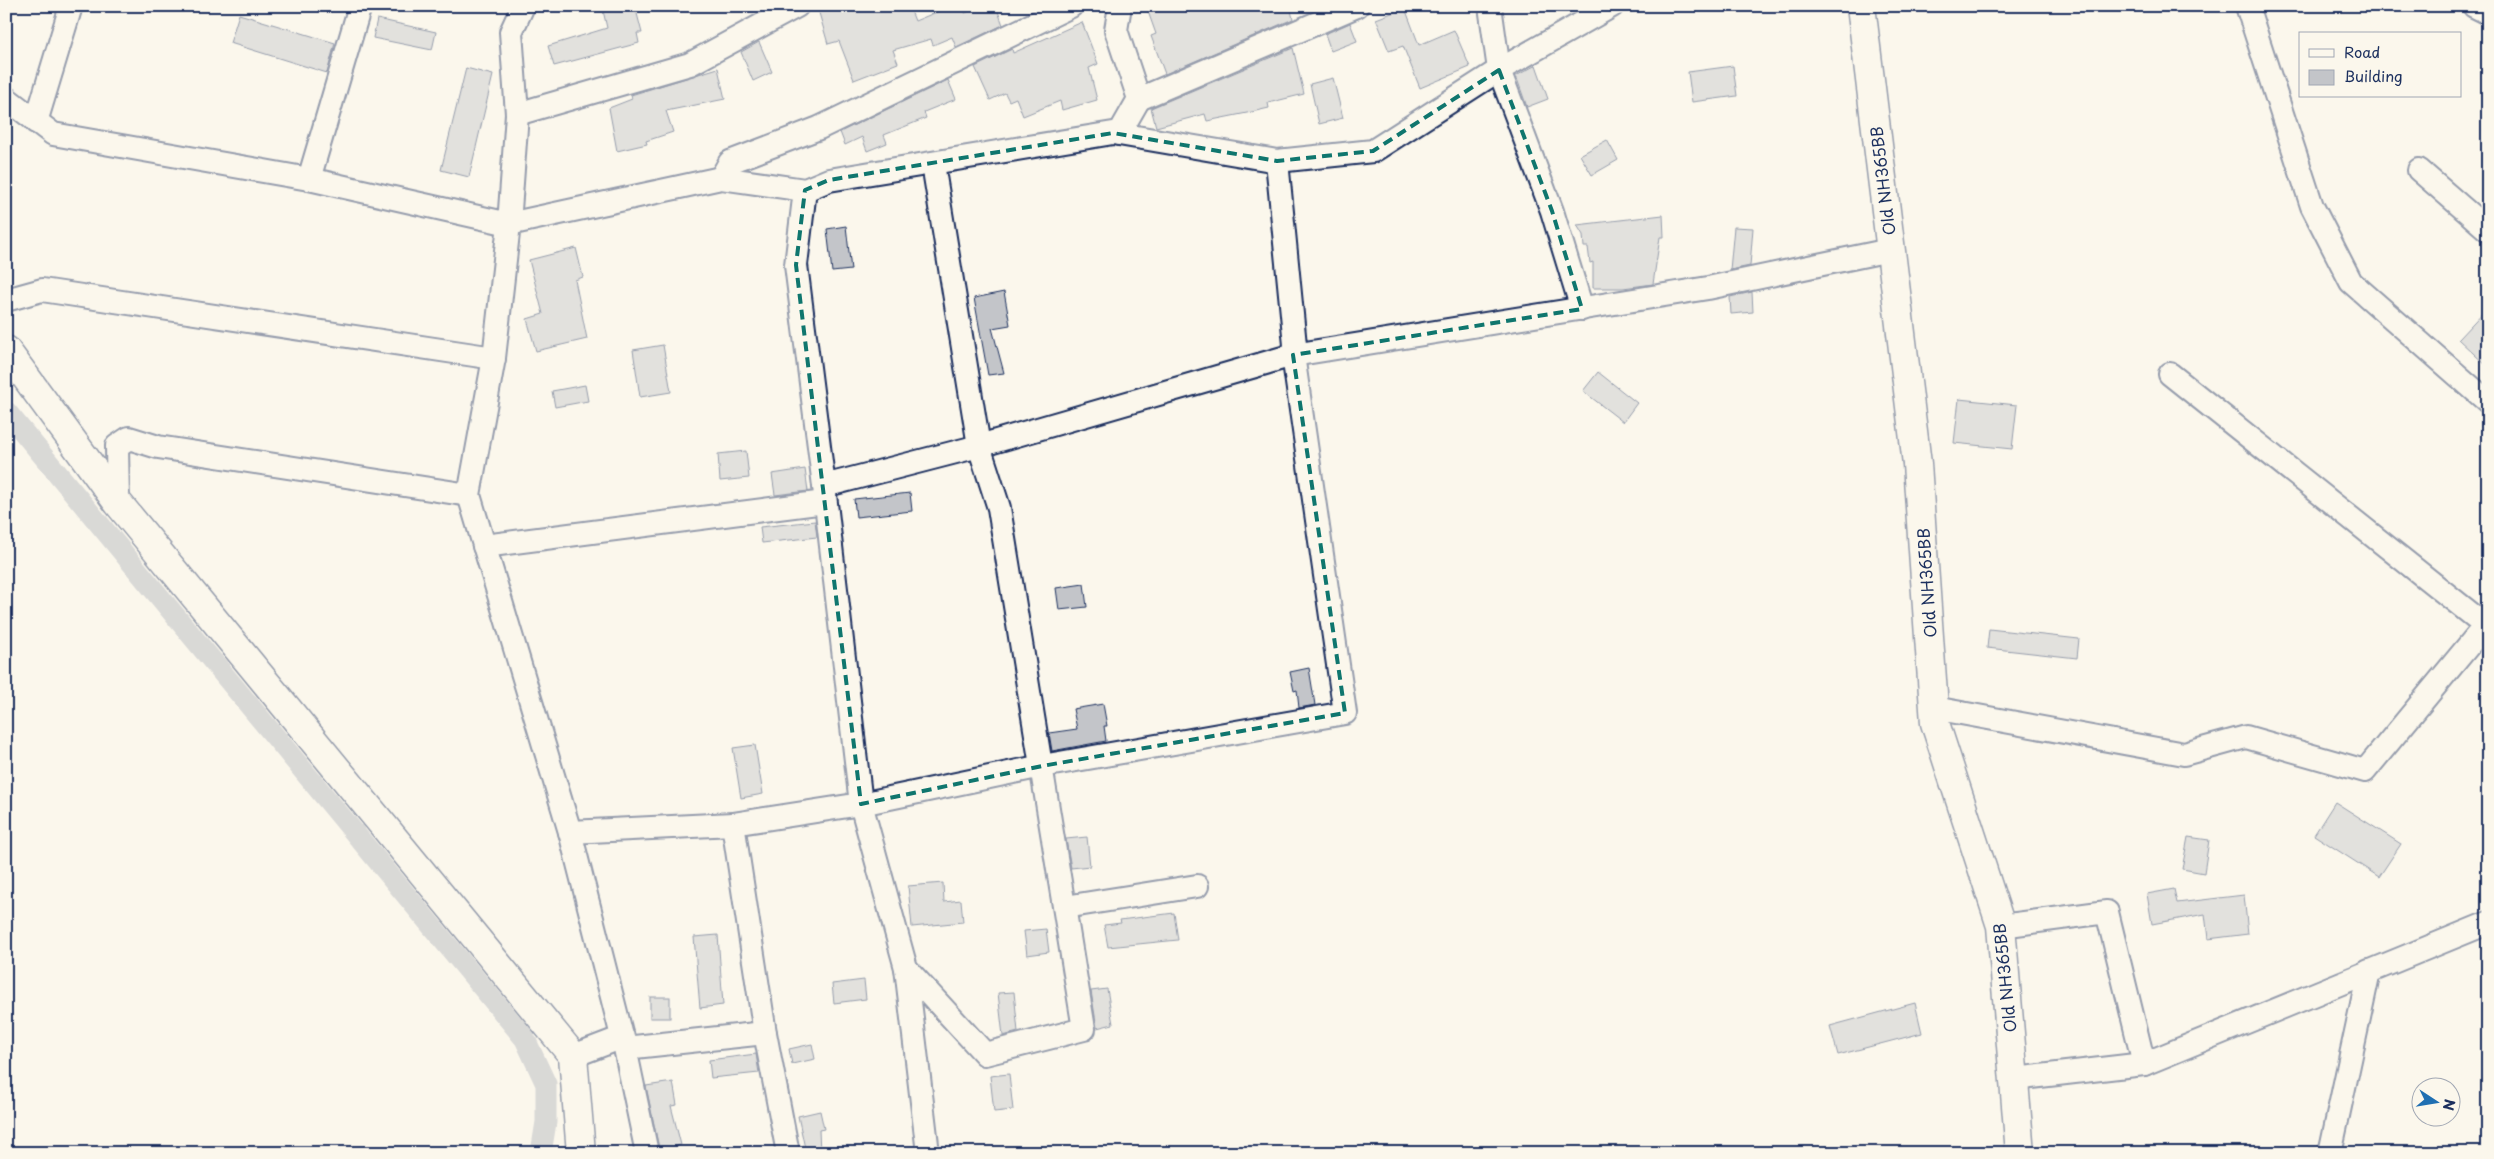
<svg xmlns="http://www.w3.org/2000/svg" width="2494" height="1159" font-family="'Playpen Sans',sans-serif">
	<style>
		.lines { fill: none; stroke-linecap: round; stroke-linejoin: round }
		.canal { stroke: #afb3bb; stroke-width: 21 }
		.building { fill: #c3c5c9; stroke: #1b2f5e }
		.minor-casing { stroke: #1b2f5e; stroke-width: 26 }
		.tertiary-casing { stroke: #1b2f5e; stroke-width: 31 }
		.primary-casing { stroke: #1b2f5e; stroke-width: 31 }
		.minor { stroke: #fbf7ec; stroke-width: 22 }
		.tertiary { stroke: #fbf7ec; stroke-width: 28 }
		.primary { stroke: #fbf7ec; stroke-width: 28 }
		.marked { fill: none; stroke: #0f766e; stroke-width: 4; stroke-dasharray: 10 6; stroke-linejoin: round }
		.labels { text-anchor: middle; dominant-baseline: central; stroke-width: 5; stroke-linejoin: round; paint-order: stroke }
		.street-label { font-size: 16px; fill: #1b2f5e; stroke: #fbf7ec }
	</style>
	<rect width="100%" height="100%" fill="#fbf7ec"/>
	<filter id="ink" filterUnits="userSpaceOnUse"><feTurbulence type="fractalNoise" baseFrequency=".02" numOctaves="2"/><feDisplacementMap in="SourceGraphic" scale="10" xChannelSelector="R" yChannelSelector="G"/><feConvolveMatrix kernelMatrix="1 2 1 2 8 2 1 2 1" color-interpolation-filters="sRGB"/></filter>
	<g filter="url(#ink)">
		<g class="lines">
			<polyline class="canal" points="6,411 525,1039 546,1084 546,1122 541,1153"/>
		</g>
		<g class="building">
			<polygon points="602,6 635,6 642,33 637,33 639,43 554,66 548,46 607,28"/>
			<polygon points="817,6 909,6 915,21 951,6 962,6 965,13 982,6 996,6 1003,25 956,47 952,37 933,45 931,39 893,50 898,63 854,80 839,41 828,44"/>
			<polygon points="1146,6 1290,6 1293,19 1165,74 1151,36 1156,34"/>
			<polygon points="1405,8 1419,45 1454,30 1470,67 1420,88 1403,46 1389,51 1376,19"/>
			<polygon points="239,14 335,43 327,73 230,43"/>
			<polygon points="377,19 436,32 432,50 373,38"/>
			<polygon points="1082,22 1098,64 1089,68 1097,100 1062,110 1060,101 1023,116 1016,98 1009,101 1005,93 990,100 975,67 1012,49 1013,53"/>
			<polygon points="1350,23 1357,41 1331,51 1325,34"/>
			<polygon points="759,42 772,72 753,81 741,52"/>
			<polygon points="1293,48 1304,94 1268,103 1269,108 1247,113 1207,121 1205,114 1156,127 1151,108"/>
			<polygon points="1536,65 1548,99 1527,107 1516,76"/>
			<polygon points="1733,66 1737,96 1692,102 1688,72"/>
			<polygon points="466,68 493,75 469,177 441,170"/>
			<polygon points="718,68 725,99 666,111 673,132 646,141 647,144 617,151 609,108 632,99 631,95"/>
			<polygon points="1333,78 1343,118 1319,124 1310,84"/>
			<polygon points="948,80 956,99 924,112 926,118 884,135 887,143 867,151 862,137 845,145 840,132"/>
			<polygon points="1607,140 1618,160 1592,175 1580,155"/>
			<polygon points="1663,215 1664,237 1660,237 1653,284 1623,288 1593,288 1593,262 1590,263 1588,247 1584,247 1583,235 1577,225"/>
			<polygon points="846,226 851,270 832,272 827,229"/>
			<polygon points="1734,227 1753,228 1750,266 1730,270"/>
			<polygon points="576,248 583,277 575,280 587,339 536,351 527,319 543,314 529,260"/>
			<polygon points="1004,292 1010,325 992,328 1004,373 988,375 974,298"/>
			<polygon points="1752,292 1753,312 1731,314 1730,297"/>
			<polygon points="2488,307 2488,367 2458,339"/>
			<polygon points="663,345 671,392 640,397 633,350"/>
			<polygon points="1598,372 1637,403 1623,422 1583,391"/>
			<polygon points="585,385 588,401 555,407 552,391"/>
			<polygon points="1959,399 2017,405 2012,449 1954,443"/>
			<polygon points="746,451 749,478 720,481 718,454"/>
			<polygon points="805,469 808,491 775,495 772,474"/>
			<polygon points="910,493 912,511 856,517 854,499"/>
			<polygon points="815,521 817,537 762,543 760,527"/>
			<polygon points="1084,584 1087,607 1059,610 1056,588"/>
			<polygon points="1989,629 2079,639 2077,658 1987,648"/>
			<polygon points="1309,668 1315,705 1299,708 1297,690 1294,691 1290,672"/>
			<polygon points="1103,704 1107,726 1104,726 1106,741 1052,751 1049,733 1077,729 1073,709"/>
			<polygon points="755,745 763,794 741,798 733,748"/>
			<polygon points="2335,802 2401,844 2379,877 2314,835"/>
			<polygon points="1087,837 1090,866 1071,868 1066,839"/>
			<polygon points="2188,837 2209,840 2204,873 2182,869"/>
			<polygon points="943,883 944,902 961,900 963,922 912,927 908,886"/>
			<polygon points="2174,889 2177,903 2244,895 2248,934 2208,939 2205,914 2152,924 2147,894"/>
			<polygon points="1174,913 1178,940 1108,947 1104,925 1121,923 1120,920"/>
			<polygon points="1046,929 1049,952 1027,955 1024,931"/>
			<polygon points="718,935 723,1005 700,1008 694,937"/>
			<polygon points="864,980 866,999 834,1003 832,984"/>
			<polygon points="1107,989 1113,1024 1097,1028 1091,991"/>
			<polygon points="1014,992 1018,1032 1003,1036 998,993"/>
			<rect x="650" y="997" width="20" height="21"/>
			<polygon points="1915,1003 1922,1033 1838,1055 1830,1026"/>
			<polygon points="812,1044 815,1059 792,1064 789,1049"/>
			<polygon points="756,1054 759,1073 711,1078 709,1060"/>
			<polygon points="1009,1074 1013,1110 994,1112 990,1076"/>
			<polygon points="673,1082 677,1105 671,1106 681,1145 677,1146 679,1153 660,1153 646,1086"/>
			<polygon points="820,1111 824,1129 819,1130 820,1153 806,1153 798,1116"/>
		</g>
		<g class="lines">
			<g class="minor-casing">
				<g id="minor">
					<polyline points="1490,6 1499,70 1552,211 1582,309"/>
					<polyline points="2247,6 2312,206 2351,282 2488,402"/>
					<polyline points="2474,6 2488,13"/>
					<polyline points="6,98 53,134 309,179 509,224 517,114 511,32 523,6"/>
					<polyline points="1139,99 1357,6"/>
					<polyline points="517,114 690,64 797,6"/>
					<polyline points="36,122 71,6"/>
					<polyline points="1119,134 1139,99 1116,30 1120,6"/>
					<polyline points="1277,161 1295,345 1293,355 1708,288 1890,250"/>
					<polyline points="2419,170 2488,230"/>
					<polyline points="721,178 730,162 819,128 1071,6"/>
					<polyline points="309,179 360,6"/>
					<polyline points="6,300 42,290 494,358"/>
					<polyline points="2170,374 2485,625"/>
					<polyline points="824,486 861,804 906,968 985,1054 1084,1029 999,508 979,446 933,164"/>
					<polyline points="118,503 117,446 129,438 158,447 469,495"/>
					<polyline points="484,546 825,502"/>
					<polyline points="1934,708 2184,754 2246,737 2365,771 2488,622"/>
					<polyline points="570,832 733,824 861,804 1042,766 1345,713 1293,355 979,446 824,486 796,265 805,190"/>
					<polyline points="1065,907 1197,886"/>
					<polyline points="2001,926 2107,912 2144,1064"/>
					<polyline points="906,968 928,1153"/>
					<polyline points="765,1033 788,1153"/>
					<polyline points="625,1048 765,1033 733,824"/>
					<polyline points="573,1056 623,1037"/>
					<polyline points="2014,1079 2144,1064 2488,923"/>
					<polyline points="647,1153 625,1048 570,832 469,495 494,358 509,224 721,178 805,190 829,180 1113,133 1277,161 1373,151 1499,70 1612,6"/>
					<polyline points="2330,1153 2369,971"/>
				</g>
			</g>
			<g class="tertiary-casing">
				<polyline id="tertiary" points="6,350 118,503 573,1056 581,1153"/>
			</g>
			<g class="primary-casing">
				<polyline id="primary" points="1861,6 1917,464 1935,723 2001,926 2020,1153"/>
			</g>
			<use href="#minor" class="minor"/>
			<use href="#tertiary" class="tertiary"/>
			<use href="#primary" class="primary"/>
		</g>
	</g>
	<path d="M0 0H2494V1159H0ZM1499 70 1552 211 1582 309 1293 355 1345 713 1042 766 861 804 796 265 805 190 829 180 1113 133 1277 161 1373 151Z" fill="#fbf7ec" fill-opacity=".55" fill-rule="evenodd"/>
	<path class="marked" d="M1499 70 1552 211 1582 309 1293 355 1345 713 1042 766 861 804 796 265 805 190 829 180 1113 133 1277 161 1373 151Z"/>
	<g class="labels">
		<g class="street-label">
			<text transform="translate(1882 181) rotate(-97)">Old NH365BB</text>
			<text transform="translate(1926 583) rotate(-94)">Old NH365BB</text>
			<text transform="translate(2004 978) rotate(-96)">Old NH365BB</text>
		</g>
	</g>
	<rect width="2494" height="1159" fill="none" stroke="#fbf7ec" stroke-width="25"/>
	<rect x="12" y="12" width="2469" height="1134" fill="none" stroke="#1b2f5e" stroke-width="2" filter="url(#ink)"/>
	<rect x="2299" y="32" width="162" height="65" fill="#fbf7ec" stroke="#a1a7b3"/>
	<rect x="2309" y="49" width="25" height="8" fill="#fbf7ec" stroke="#a1a7b3"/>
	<text x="2344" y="58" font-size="15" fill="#1b2f5e">Road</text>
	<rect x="2309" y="70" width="25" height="15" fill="#c3c5c9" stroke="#a1a7b3"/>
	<text x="2344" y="82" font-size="15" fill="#1b2f5e">Building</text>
	<g transform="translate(2436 1102) rotate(102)"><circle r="24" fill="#fbf7ec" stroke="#a1a7b3"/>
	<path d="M0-4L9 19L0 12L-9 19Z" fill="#1f6fb2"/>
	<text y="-8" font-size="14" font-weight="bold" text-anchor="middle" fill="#1b2f5e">N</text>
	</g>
</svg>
